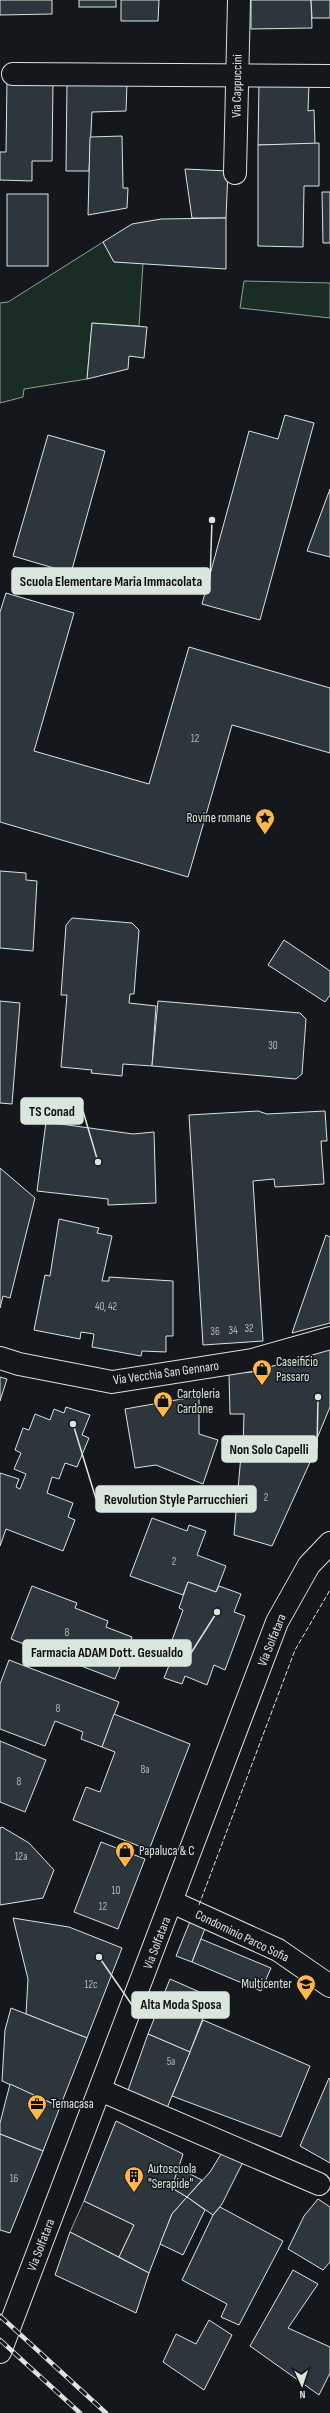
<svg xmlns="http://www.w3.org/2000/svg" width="330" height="2413" font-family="'Sofia Sans Condensed',sans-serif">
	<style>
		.green { fill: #1a2d24; stroke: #939e99 }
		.parking { fill: #24282b; stroke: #939e99 }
		.building { fill: #2c363c; stroke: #d8e6dc }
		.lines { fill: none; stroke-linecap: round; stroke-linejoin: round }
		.minor-casing { stroke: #d8e6dc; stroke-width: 24 }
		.secondary-casing { stroke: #d8e6dc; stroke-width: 24 }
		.minor { stroke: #14181c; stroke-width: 22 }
		.secondary { stroke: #14181c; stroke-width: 22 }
		.rail-casing { stroke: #d8e6dc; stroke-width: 4.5 }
		.rail { stroke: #14181c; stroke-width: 3; stroke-dasharray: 9; stroke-linecap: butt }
		.fence { stroke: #d8e6dc; stroke-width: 1; stroke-dasharray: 5 2; stroke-linecap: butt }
		.labels { text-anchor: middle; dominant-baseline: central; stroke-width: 3; stroke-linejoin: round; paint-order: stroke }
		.number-label { font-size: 11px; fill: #adbab4 }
		.street-label { font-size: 13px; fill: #d8e6dc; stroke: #14181c }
		.poi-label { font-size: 13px; fill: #d8e6dc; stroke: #14181c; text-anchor: start }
		.leader { fill: none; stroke: #d8e6dc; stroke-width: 1.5 }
		.callout-dot { fill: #d8e6dc; stroke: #14181c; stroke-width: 1.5 }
		.callout { fill: #d8e6dc; stroke: #d8e6dc; stroke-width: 1.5 }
		.callout-label { font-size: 14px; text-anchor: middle; font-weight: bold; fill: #111 }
	</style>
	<rect width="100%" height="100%" fill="#14181c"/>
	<g class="green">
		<polygon points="103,242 114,262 143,263 139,326 92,323 87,379 24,389 23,397 0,403 0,303 8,302"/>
		<polygon points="244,281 330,283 330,318 240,308"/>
	</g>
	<polygon class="parking" points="84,2201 134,2225 119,2257 70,2232"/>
	<g class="building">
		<polygon points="0,0 52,0 52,14 0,15"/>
		<rect x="79" y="0" width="37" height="7"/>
		<polygon points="121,0 159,0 158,21 121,21"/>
		<polygon points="251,0 311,0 312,28 251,29"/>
		<polygon points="311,0 330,0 330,18 312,18"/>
		<polygon points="7,80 53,81 52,161 32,161 32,181 0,180 0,152 6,152"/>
		<polygon points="67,81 127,83 126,111 92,112 89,171 66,171"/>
		<polygon points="259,84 309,84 308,111 314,110 315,144 258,145"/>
		<polygon points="122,136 123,188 128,188 127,208 88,215 90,137"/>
		<polygon points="319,143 319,186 304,186 303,247 258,246 258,145"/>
		<polygon points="185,169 228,171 226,218 192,218"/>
		<polygon points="322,192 330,192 330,243 323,243"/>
		<rect x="7" y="194" width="41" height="72"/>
		<polygon points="226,218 226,269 114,262 103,242 132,224 161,219"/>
		<polygon points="92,323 147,327 144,358 129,356 128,369 87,379"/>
		<polygon points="285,415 314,423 260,620 202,604 249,431 278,439"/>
		<polygon points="48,435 105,451 71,573 13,556"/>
		<polygon points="330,489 330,557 307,551"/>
		<polygon points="6,593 74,613 34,751 149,784 189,647 330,688 330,753 232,725 188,877 0,822 0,612"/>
		<polygon points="0,871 26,873 26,880 37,881 33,951 0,948"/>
		<polygon points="72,918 132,923 139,930 134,994 130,994 129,1003 156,1006 152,1066 123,1064 122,1076 91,1073 92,1070 61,1067 67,995 61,995 66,925"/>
		<polygon points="284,940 330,971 330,995 325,1002 268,965"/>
		<polygon points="0,1001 20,1003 12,1104 0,1103"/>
		<polygon points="158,1001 300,1013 306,1019 302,1074 296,1079 152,1066"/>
		<polygon points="258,1111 267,1114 325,1111 327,1141 321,1141 324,1184 275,1187 274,1179 253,1181 263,1341 203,1345 189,1115"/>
		<polygon points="46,1122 133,1134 154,1132 156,1203 108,1205 108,1199 37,1191"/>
		<polygon points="0,1168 35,1198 10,1298 3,1296 0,1308"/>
		<polygon points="59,1219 99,1228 97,1233 112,1236 102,1281 109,1281 109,1277 173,1281 173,1336 166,1336 166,1352 142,1351 141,1356 92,1347 94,1334 81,1332 80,1339 34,1330 45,1275 50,1276"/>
		<polygon points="326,1235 330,1237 330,1323 292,1333"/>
		<polygon points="327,1349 330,1349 330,1407 311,1453 243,1448 244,1414 230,1414 229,1373 252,1372"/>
		<polygon points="0,1377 7,1379 0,1401"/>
		<polygon points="199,1396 199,1434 218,1440 203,1484 156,1465 135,1468 125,1409"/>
		<polygon points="66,1407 90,1415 82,1435 89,1438 77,1467 65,1463 59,1479 52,1477 47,1493 73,1503 68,1517 75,1520 63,1551 6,1529 0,1546 0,1473 19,1479 16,1487 20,1489 26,1474 14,1469 21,1453 15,1450 23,1428 29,1430 35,1414 50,1420 54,1409 64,1413"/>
		<polygon points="241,1455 311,1460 272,1546 234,1535"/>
		<polygon points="152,1518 187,1531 189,1525 206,1531 197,1555 226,1566 216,1592 188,1582 183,1595 130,1576"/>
		<polygon points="188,1582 216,1592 219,1586 241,1594 234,1612 245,1616 225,1670 214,1665 207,1685 185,1676 182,1684 164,1678 170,1663 164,1661 167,1654 157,1651 162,1640 171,1643 183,1610 179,1608"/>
		<polygon points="32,1586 77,1603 75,1608 108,1621 106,1627 132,1637 115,1679 11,1639"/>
		<polygon points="9,1660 119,1702 102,1747 81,1739 83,1732 55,1721 45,1746 0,1729 0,1684"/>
		<polygon points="114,1714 190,1744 149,1850 73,1820 86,1787 100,1792 115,1752 102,1747"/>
		<polygon points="0,1741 46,1760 25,1812 0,1802"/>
		<polygon points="2,1827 29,1843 54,1870 43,1898 0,1905 0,1828"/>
		<polygon points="101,1842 145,1859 118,1929 74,1912"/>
		<polygon points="13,1918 69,1927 122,1948 87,2038 26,2014 28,1979"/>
		<polygon points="191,1919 206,1926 192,1962 176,1956"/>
		<polygon points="201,1939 271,1968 261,1991 192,1962"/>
		<polygon points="170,1979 211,1997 190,2052 148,2034"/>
		<polygon points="11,2008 87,2038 60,2107 2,2081 5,2030"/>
		<polygon points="203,2020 310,2066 281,2137 172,2096"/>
		<polygon points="148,2034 190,2052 167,2108 127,2093"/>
		<polygon points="329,2078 330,2079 330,2163 300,2146"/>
		<polygon points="10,2084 60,2107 43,2151 0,2134 0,2123"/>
		<polygon points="116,2121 183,2154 172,2188 187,2197 172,2214 149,2273 119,2257 134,2225 84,2201"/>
		<polygon points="0,2134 43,2151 10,2233 0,2230"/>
		<polygon points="226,2146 246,2156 222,2204 213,2215 187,2197 210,2172"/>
		<polygon points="178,2168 202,2180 187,2197 172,2188"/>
		<polygon points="187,2197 205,2210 183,2255 160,2244 172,2214"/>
		<polygon points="318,2199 330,2207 330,2262 323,2270 288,2249 304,2216"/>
		<polygon points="220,2207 283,2241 239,2325 221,2317 227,2304 182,2280 213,2215"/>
		<polygon points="70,2232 149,2273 136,2313 55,2275"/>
		<polygon points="293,2270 318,2284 288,2328 330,2347 330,2373 319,2395 250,2346"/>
		<polygon points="209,2320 232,2335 204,2390 163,2362 176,2334 196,2344"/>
	</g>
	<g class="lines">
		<g class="minor-casing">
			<g id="minor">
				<polyline points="13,74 330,76"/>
				<polyline points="235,173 239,0"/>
				<polyline points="0,1358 19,1364 112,1382 252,1360 330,1338"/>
				<polyline points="172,1902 278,1950 330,1986"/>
				<polyline points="100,2090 319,2184"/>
			</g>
		</g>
		<g class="secondary-casing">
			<polyline id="secondary" points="0,2352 277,1622 309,1565 330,1543"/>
		</g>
		<use href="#minor" class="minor"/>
		<use href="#secondary" class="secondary"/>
		<g class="rail-casing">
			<g id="rail">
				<polyline points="0,2316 106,2413"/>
				<polyline points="0,2340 80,2413"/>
			</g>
		</g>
		<use href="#rail" class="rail"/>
		<polyline class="fence" points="199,1905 295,1650 330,1590"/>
	</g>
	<defs>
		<g id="sight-pin" transform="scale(1)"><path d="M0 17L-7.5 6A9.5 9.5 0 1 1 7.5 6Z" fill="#ffb74d" stroke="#14181c"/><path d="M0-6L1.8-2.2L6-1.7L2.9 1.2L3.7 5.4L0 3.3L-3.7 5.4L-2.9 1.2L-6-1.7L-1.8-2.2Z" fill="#111"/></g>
		<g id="shop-pin" transform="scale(1)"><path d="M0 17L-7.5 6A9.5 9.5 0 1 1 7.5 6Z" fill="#ffb74d" stroke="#14181c"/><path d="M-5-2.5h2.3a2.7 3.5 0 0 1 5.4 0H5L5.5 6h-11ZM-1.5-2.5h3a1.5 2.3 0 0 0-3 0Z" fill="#111"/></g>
		<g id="school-pin" transform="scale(1)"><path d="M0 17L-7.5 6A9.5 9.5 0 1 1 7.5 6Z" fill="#ffb74d" stroke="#14181c"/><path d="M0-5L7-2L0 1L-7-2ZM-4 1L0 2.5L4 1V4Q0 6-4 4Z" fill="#111"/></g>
		<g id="office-pin" transform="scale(1)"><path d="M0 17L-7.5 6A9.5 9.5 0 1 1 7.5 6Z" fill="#ffb74d" stroke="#14181c"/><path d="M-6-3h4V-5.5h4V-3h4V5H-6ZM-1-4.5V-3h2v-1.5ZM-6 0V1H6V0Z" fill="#111"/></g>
		<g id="building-pin" transform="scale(1)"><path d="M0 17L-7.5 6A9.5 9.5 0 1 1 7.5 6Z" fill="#ffb74d" stroke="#14181c"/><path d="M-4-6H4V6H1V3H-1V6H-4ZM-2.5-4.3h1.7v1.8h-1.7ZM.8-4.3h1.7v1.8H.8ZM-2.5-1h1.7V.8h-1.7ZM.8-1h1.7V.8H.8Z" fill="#111"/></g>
	</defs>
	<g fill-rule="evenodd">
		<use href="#sight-pin" x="265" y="818"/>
		<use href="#shop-pin" x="262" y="1369"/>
		<use href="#shop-pin" x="163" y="1401"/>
		<use href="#shop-pin" x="125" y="1851"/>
		<use href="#school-pin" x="306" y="1984"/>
		<use href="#office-pin" x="37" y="2104"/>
		<use href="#building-pin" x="134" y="2176"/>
	</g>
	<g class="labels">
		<g class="number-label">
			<text x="195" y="738">12</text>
			<text x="273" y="1045">30</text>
			<text x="106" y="1306">40, 42</text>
			<text x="249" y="1328">32</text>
			<text x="233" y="1330">34</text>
			<text x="215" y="1331">36</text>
			<text x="266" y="1497">2</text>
			<text x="174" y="1561">2</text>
			<text x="67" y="1632">8</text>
			<text x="58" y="1708">8</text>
			<text x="145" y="1769">8a</text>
			<text x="19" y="1781">8</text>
			<text x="21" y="1856">12a</text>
			<text x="116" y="1890">10</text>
			<text x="103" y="1906">12</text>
			<text x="91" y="1984">12c</text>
			<text x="171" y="2061">5a</text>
			<text x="14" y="2178">16</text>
		</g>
		<g class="street-label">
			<text transform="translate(237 86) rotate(-89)">Via Cappuccini</text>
			<text transform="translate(166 1373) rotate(-8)">Via Vecchia San Gennaro</text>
			<text transform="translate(272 1640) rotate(-68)">Via Solfatara</text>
			<text transform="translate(242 1936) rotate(26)">Condominio Parco Sofia</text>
			<text transform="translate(157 1943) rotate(-69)">Via Solfatara</text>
			<text transform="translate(41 2245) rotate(-69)">Via Solfatara</text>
		</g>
		<g class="poi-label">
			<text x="251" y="818" text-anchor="end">Rovine romane</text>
			<text x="276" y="1362">Caseificio<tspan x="276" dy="15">Passaro</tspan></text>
			<text x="177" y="1394">Cartoleria<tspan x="177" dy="15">Cardone</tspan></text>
			<text x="139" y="1851">Papaluca &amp; C</text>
			<text x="292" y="1984" text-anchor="end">Multicenter</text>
			<text x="51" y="2104">Temacasa</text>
			<text x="148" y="2169">Autoscuola<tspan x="148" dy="15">"Serapide"</tspan></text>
		</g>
	</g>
	<path class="leader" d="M212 520L210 581M98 1162L83 1111M318 1397L317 1449M73 1424L96 1499M217 1612L191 1653M99 1957L132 2005"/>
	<g class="callout-dot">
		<circle cx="212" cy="520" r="4"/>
		<circle cx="98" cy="1162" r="4"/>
		<circle cx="318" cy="1397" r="4"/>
		<circle cx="73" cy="1424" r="4"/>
		<circle cx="217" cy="1612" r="4"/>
		<circle cx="99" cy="1957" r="4"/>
	</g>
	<g class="callout">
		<rect x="12" y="568" width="198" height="26" rx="4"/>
		<rect x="21" y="1098" width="62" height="26" rx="4"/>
		<rect x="222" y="1436" width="95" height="26" rx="4"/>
		<rect x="96" y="1486" width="160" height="26" rx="4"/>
		<rect x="23" y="1640" width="168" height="26" rx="4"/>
		<rect x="132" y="1992" width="97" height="26" rx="4"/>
	</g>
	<g class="callout-label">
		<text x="111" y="586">Scuola Elementare Maria Immacolata</text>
		<text x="52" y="1116">TS Conad</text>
		<text x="269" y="1454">Non Solo Capelli</text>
		<text x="176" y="1504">Revolution Style Parrucchieri</text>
		<text x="107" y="1657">Farmacia ADAM Dott. Gesualdo</text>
		<text x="181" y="2009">Alta Moda Sposa</text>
	</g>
	<g transform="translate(302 2385) rotate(177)" stroke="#14181c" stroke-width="3" paint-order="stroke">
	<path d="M0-3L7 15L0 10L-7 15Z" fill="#d8e6dc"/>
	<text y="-6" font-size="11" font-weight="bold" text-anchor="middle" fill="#d8e6dc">N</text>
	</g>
</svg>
